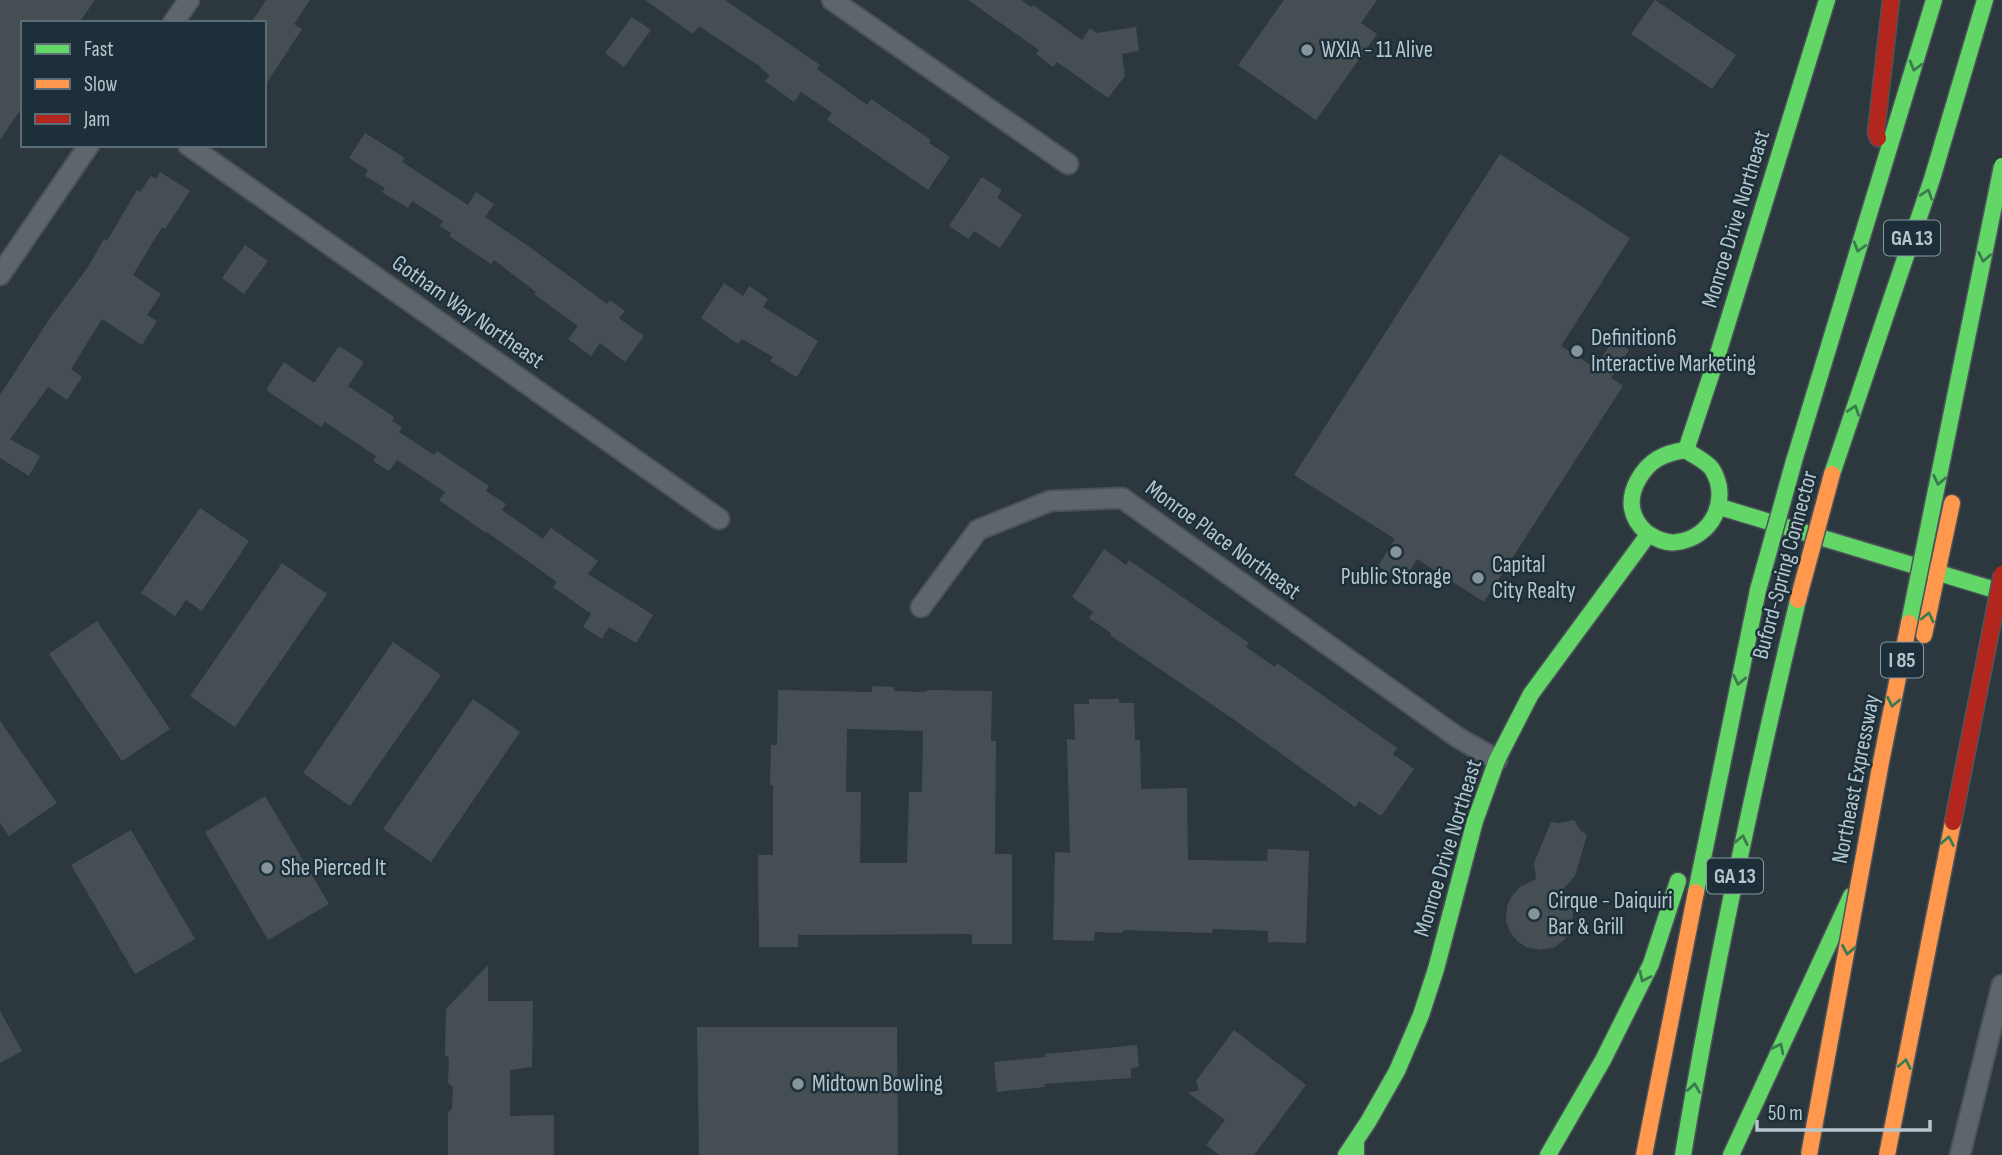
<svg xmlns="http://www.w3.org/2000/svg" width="2002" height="1155" font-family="'Sofia Sans Condensed',sans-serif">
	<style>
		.building { fill: #454f53; fill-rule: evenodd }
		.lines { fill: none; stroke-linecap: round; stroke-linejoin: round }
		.street-casing { stroke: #4b5358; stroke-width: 23 }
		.fast-casing { stroke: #4b5358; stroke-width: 19 }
		.slow-casing { stroke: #4b5358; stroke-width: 19 }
		.jam-casing { stroke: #4b5358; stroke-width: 19 }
		.street { stroke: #5d666b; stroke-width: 19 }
		.fast { stroke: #63d668; stroke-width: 16 }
		.slow { stroke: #ff974d; stroke-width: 16 }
		.jam { stroke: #b3261e; stroke-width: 16 }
		.fast-bridge-casing { stroke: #4c565c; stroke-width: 19; stroke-linecap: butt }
		.slow-bridge-casing { stroke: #4c565c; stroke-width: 19; stroke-linecap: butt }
		.jam-bridge-casing { stroke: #4c565c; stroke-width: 19; stroke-linecap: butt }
		.fast-bridge { stroke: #63d668; stroke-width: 16 }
		.slow-bridge { stroke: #ff974d; stroke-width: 16 }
		.jam-bridge { stroke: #b3261e; stroke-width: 16 }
		.oneway { stroke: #3c7b4f }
		.poi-dot { fill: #86949c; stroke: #1d303a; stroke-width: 2.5 }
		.labels { text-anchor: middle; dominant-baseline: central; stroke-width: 5; stroke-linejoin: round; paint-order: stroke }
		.shield { fill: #1d303a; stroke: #8898a2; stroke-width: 2 }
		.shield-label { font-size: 21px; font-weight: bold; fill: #b6c5ce }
		.poi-label { font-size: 23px; fill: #b6c5ce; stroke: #1d303a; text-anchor: start }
		.street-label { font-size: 23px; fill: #b6c5ce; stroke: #1d303a }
	</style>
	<rect width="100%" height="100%" fill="#2c383e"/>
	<g class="building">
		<polygon points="0,0 95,0 79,23 23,23 23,106 0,140"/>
		<polygon points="266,0 310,0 294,24 302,29 264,87 264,23 251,23"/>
		<polygon points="645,0 725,0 820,65 817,69 867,105 871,99 931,140 929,143 950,157 928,190 827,120 832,113 801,92 794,102 765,81 770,75 760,68 761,67 699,26 693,34"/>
		<polygon points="968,0 1021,0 1031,7 1033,5 1082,40 1090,28 1097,33 1136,27 1139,51 1122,54 1125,76 1108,98 1057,62 1053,67 1036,54 1039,50"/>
		<polygon points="1284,0 1377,0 1361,23 1377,34 1316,120 1238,65"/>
		<polygon points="1655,0 1736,55 1712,89 1631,34"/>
		<polygon points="632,17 651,30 624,67 605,53"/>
		<polygon points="365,133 405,158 402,162 468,205 476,192 494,204 485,217 531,248 607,304 610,300 625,311 619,318 644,336 625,362 600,343 591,356 568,339 578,326 534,294 536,292 494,260 491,264 449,236 451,233 440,226 443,221 412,201 408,208 382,192 385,188 365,176 368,170 349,158"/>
		<polygon points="1500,154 1630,238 1561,346 1595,368 1613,340 1629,350 1611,378 1623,386 1484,602 1417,559 1403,582 1378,566 1395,539 1294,475"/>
		<polygon points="160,172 190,191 165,229 162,227 133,275 161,294 147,315 157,321 142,345 102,319 71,369 82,377 67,400 48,387 10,439 40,456 29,476 0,458 0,395 50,318 88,267 104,239 107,241 137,190 140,192 151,176 156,179"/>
		<polygon points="982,177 1002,190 997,198 1022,215 1000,248 974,231 969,239 949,226"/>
		<polygon points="245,245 268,261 244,294 222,278"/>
		<polygon points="724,283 743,296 749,286 768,299 763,307 818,341 797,377 770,361 773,357 742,339 738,344 701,318"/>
		<polygon points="339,346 364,362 348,386 394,417 392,421 402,427 399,432 434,455 437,451 489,486 486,491 506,504 502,510 543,539 551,528 598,561 588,574 653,615 636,643 609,627 602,639 583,627 591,614 553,587 557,582 487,532 486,533 439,500 445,492 397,460 389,471 373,461 376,456 325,422 321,427 266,390 284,362 314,383"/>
		<polygon points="200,508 249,541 202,611 186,600 175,616 141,593"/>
		<polygon points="1104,549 1126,565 1129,560 1146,572 1249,643 1246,647 1275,667 1277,663 1397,748 1393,754 1414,769 1381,816 1359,801 1355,807 1236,721 1110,635 1111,633 1089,618 1093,612 1072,597"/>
		<polygon points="282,563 327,594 235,727 190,696"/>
		<polygon points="97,621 170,729 122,761 49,654"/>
		<polygon points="393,642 441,675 350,806 303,773"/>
		<path d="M872 686 894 687V691L924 692 929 690 992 691 991 741H996L995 854H1012V944H972V934L798 935V947H759L758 855H773V785H770L771 745H777L778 690 872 692ZM847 729 923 731 922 792H909L907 863H860L861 792H846Z"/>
		<polygon points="473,699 520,732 431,862 383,829"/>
		<polygon points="1089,699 1119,699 1119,703 1134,703 1135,740 1140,740 1141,789 1187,788 1188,860 1267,861 1268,849 1309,851 1306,943 1268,942 1268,931 1213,929 1212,933 1123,930 1123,933 1095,932 1094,941 1053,940 1055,852 1070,853 1067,739 1075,740 1074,704 1089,704"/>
		<polygon points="0,721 57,803 9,836 0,823"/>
		<polygon points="265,796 329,904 268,940 205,832"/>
		<polygon points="1574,820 1580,830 1587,835 1575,876 1563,889 1573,910 1572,928 1564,940 1555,947 1540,950 1526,947 1517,941 1510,932 1506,921 1507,906 1512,896 1520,887 1536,879 1534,863 1551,822 1559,823"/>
		<polygon points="131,830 195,939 135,974 71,865"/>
		<polygon points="488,965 488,1001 533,1001 532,1067 510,1070 510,1116 554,1115 554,1155 448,1155 448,1113 452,1108 453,1087 448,1083 449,1058 445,1055 446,1009"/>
		<polygon points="0,1011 22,1051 0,1063"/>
		<polygon points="697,1027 897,1027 898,1155 699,1155"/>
		<polygon points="1234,1030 1306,1085 1254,1155 1219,1155 1206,1145 1225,1120 1188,1093 1199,1090 1196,1081"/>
		<polygon points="1137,1045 1139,1067 1131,1068 1131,1078 1044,1084 1045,1087 997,1092 994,1062 1046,1057 1045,1054"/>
	</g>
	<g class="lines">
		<g class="street-casing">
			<g id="street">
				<polyline points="832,0 1068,164"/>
				<polyline points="173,23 189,0"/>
				<polyline points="188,145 719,519"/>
				<polyline points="0,275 89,145"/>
				<polyline points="921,607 978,530 1050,501 1122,498 1457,737 1497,760"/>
				<polyline points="1960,1155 2002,985"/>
			</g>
		</g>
		<g class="fast-casing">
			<g id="fast">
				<polyline points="1686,450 1717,357 1827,0"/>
				<path d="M1686 450C1694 456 1706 461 1712 469 1731 499 1712 538 1677 542 1666 544 1656 539 1647 533 1630 518 1627 500 1638 480 1649 460 1664 453 1686 450Z"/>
				<polyline points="1794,461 1934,0"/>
				<polyline points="1832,474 1932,179 1985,0"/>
				<polyline points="1720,507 2002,592"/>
				<polyline points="1696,892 1758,590"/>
				<polyline points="1356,1141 1356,1155"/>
				<polyline points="1346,1155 1368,1122 1397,1071 1421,1015 1436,969 1475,821 1497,760 1531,694 1648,535"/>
				<polyline points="1548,1155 1603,1060 1651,964 1678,881"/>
				<path d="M1683 1155C1714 968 1754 784 1798 600"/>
				<polyline points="1731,1155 1851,896"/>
			</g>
		</g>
		<g class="slow-casing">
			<g id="slow">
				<polyline points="1924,635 1952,503"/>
				<polyline points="1644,1155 1696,892"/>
			</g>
		</g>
		<g class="jam-casing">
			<polyline id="jam" points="1878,138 1876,132 1891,0"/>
		</g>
		<use href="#street" class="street"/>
		<use href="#fast" class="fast"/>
		<use href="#slow" class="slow"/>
		<use href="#jam" class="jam"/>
		<g class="fast-bridge-casing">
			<g id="fast-bridge">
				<polyline points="1758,590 1794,461"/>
				<polyline points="1909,623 2002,166"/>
			</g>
		</g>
		<g class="slow-bridge-casing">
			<g id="slow-bridge">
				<polyline points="1798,600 1832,474"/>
				<polyline points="1809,1155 1881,762 1909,623"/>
				<polyline points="1887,1155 1953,822"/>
			</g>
		</g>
		<g class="jam-bridge-casing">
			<polyline id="jam-bridge" points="1953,822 2002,574"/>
		</g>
		<use href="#fast-bridge" class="fast-bridge"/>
		<use href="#slow-bridge" class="slow-bridge"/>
		<use href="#jam-bridge" class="jam-bridge"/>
	</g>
	<defs><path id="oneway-chevron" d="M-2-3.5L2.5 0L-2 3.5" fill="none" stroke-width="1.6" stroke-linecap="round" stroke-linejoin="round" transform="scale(1.75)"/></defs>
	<g class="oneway">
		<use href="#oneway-chevron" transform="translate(1915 66) rotate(106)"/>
		<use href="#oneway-chevron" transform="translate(1927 194) rotate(-71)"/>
		<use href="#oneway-chevron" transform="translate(1859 247) rotate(107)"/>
		<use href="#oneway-chevron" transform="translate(1984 257) rotate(101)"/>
		<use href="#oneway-chevron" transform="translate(1854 410) rotate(-71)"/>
		<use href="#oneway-chevron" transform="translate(1939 480) rotate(102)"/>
		<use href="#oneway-chevron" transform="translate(1928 617) rotate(-77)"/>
		<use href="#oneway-chevron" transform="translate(1739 680) rotate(102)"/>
		<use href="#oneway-chevron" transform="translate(1893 702) rotate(102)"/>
		<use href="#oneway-chevron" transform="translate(1742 840) rotate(-78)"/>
		<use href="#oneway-chevron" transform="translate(1948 841) rotate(-79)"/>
		<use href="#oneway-chevron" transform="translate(1848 950) rotate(100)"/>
		<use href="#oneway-chevron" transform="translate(1644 977) rotate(116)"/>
		<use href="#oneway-chevron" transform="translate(1779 1048) rotate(-64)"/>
		<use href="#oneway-chevron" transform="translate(1905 1064) rotate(-79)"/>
		<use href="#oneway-chevron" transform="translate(1694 1088) rotate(-81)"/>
	</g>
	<g class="poi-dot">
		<circle cx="1307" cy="50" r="7"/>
		<circle cx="1577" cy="351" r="7"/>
		<circle cx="1396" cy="552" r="7"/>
		<circle cx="1478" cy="578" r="7"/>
		<circle cx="267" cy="868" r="7"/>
		<circle cx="1534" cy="914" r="7"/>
		<circle cx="798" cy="1084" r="7"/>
	</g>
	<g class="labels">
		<g class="shield">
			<rect x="1884" y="220.5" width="56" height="35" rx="5"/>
			<rect x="1881" y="642.5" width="42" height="35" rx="5"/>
			<rect x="1707" y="858.5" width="56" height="35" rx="5"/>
		</g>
		<g class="shield-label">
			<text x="1912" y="238">GA 13</text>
			<text x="1902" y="660">I 85</text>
			<text x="1735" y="876">GA 13</text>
		</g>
		<g class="poi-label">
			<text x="1321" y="50">WXIA - 11 Alive</text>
			<text x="1591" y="338">Definition6<tspan x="1591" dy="26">Interactive Marketing</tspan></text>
			<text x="1492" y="565">Capital<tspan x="1492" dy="26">City Realty</tspan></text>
			<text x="1396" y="577" text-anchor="middle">Public Storage</text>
			<text x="281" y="868">She Pierced It</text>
			<text x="1548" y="901">Cirque - Daiquiri<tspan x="1548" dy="26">Bar &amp; Grill</tspan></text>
			<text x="812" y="1084">Midtown Bowling</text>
		</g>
		<g class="street-label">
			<text transform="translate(1736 219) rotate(-73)">Monroe Drive Northeast</text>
			<text transform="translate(468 312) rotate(35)">Gotham Way Northeast</text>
			<text transform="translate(1223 540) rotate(36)">Monroe Place Northeast</text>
			<text transform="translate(1785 565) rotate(-75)">Buford-Spring Connector</text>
			<text transform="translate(1856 779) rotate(-79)">Northeast Expressway</text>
			<text transform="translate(1448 848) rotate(-73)">Monroe Drive Northeast</text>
		</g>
	</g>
	<rect x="21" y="21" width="245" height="126" fill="#1d303a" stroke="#5a6c75" stroke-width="2"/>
	<rect x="35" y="44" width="35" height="10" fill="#63d668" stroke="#5a6c75" stroke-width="2"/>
	<text x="84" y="56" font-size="21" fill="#b6c5ce">Fast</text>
	<rect x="35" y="79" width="35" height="10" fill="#ff974d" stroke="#5a6c75" stroke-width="2"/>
	<text x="84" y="91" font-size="21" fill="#b6c5ce">Slow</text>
	<rect x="35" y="114" width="35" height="10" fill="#b3261e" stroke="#5a6c75" stroke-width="2"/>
	<text x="84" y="126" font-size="21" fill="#b6c5ce">Jam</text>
	<path d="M1757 1120v10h173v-10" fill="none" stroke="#b6c5ce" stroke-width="3.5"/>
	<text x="1768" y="1120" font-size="21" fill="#b6c5ce" stroke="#1d303a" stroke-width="5" paint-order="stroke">50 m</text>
</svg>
